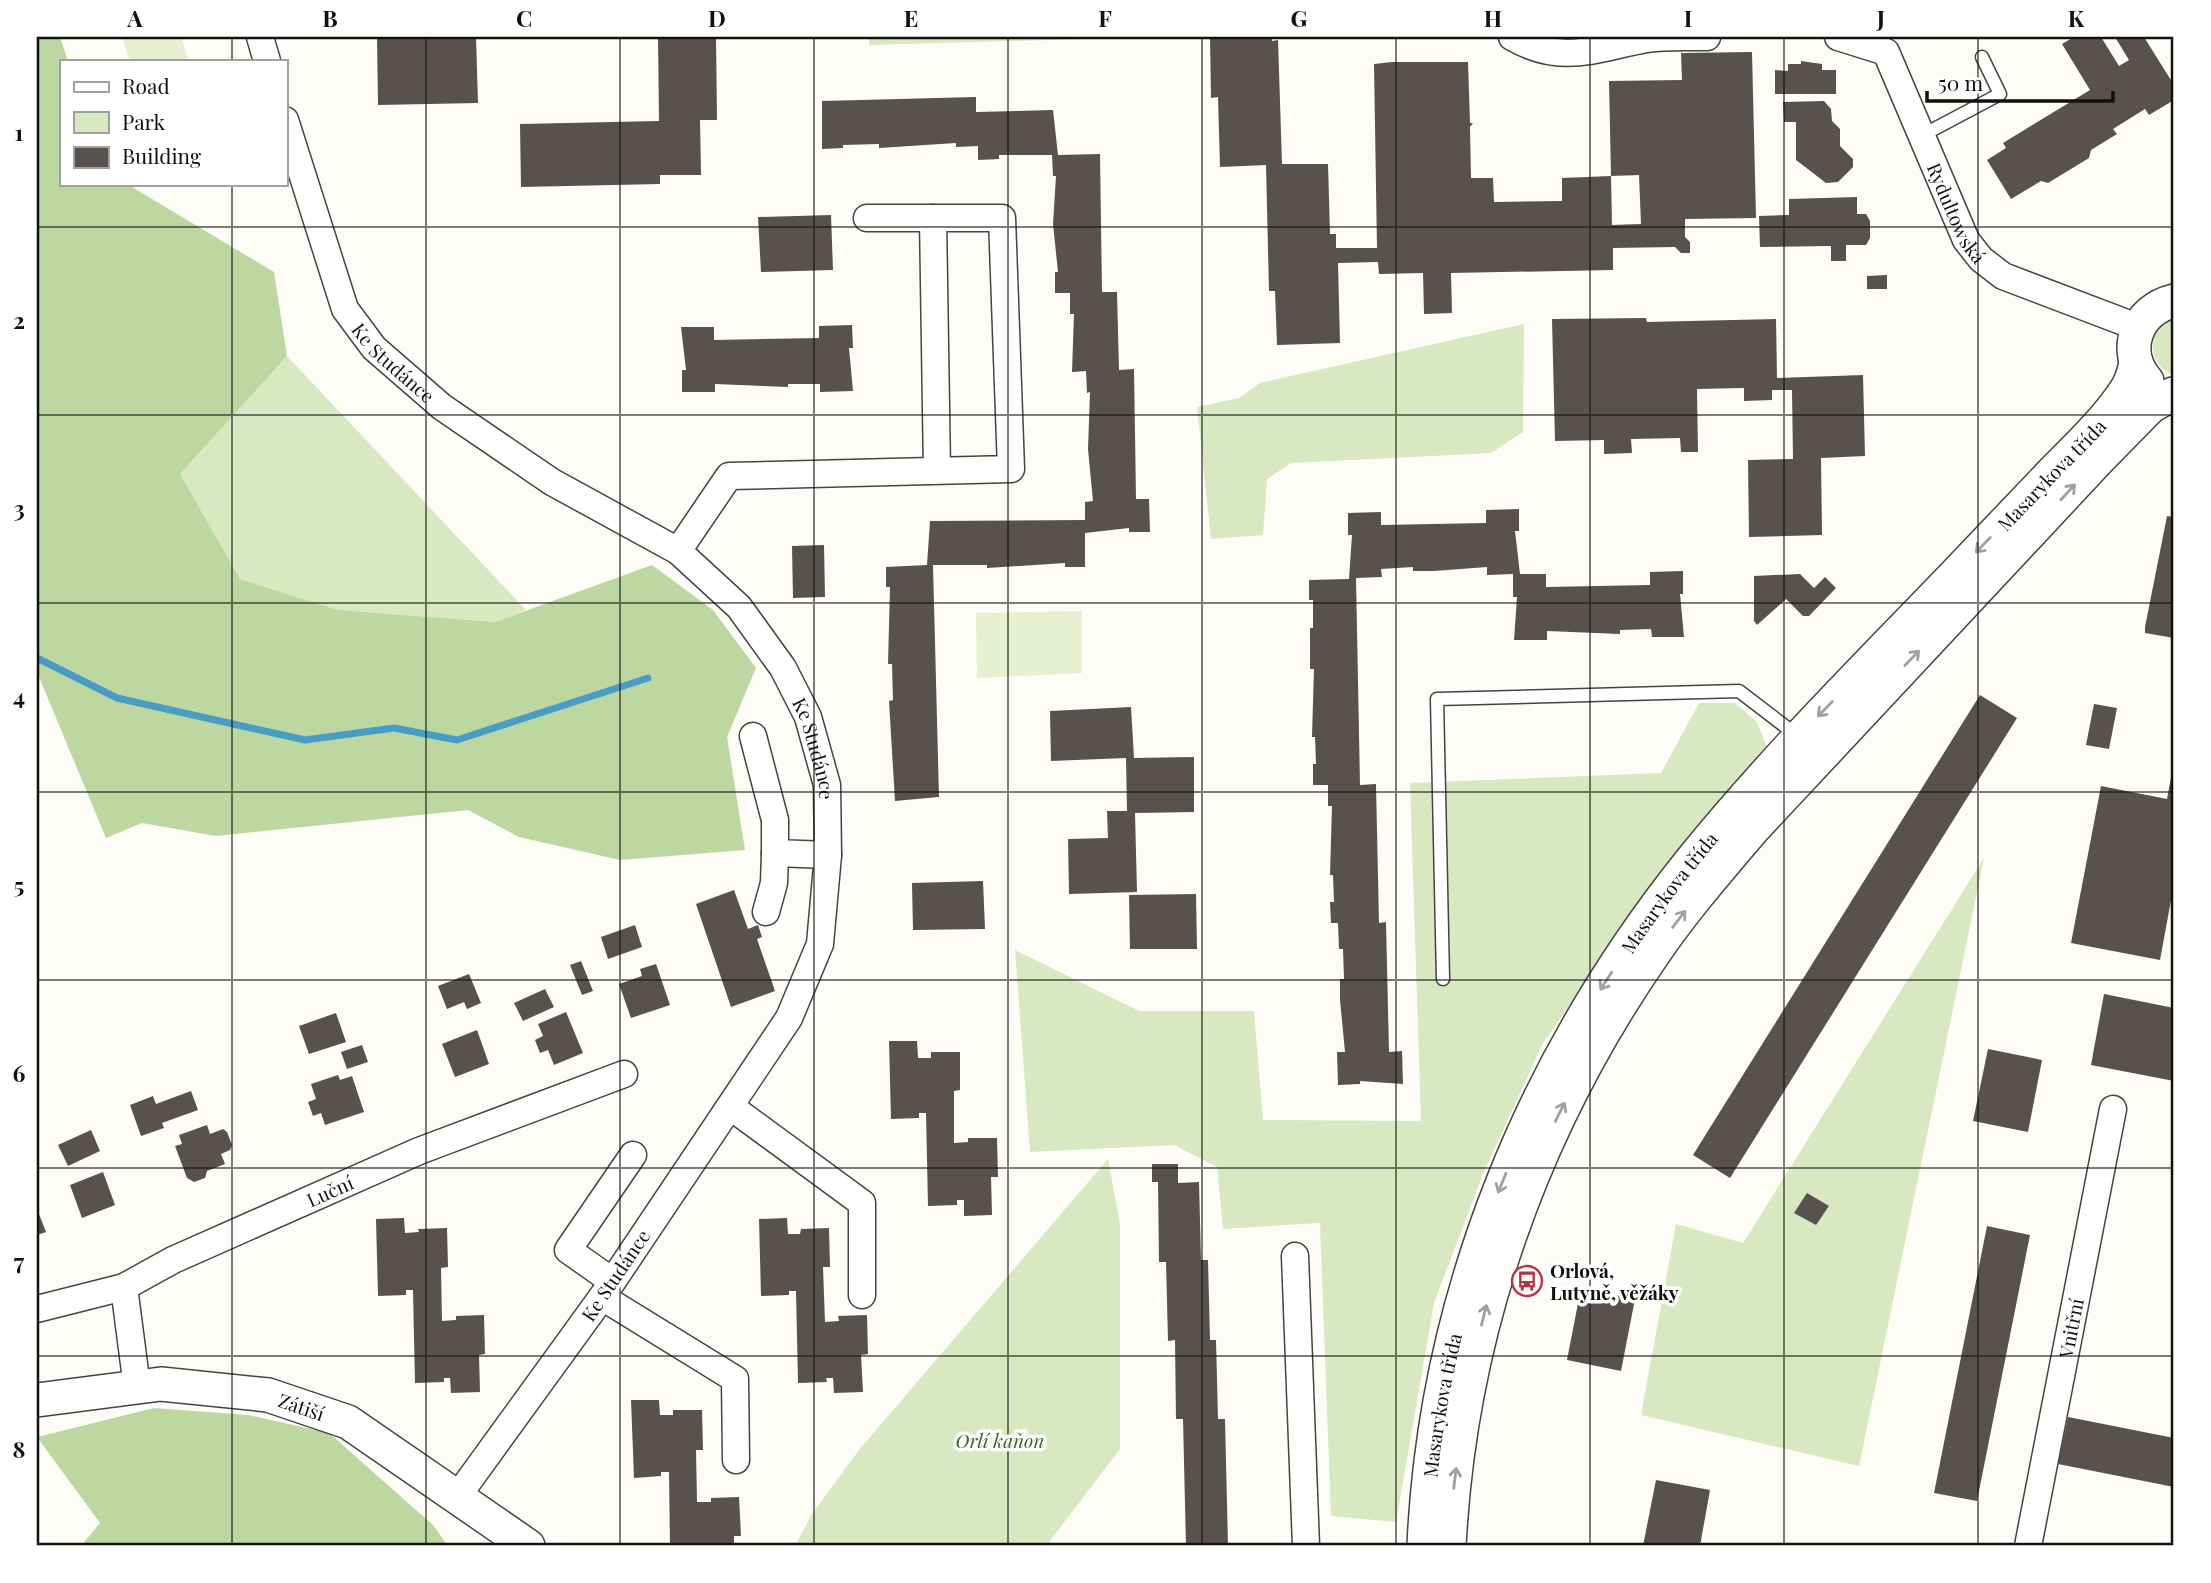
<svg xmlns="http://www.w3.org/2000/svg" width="2211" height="1583" font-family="'Playfair Display',serif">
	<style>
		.green { fill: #d8e8c0 }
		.forest { fill: #bdd7a1 }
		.pitch { fill: #e7efd1 }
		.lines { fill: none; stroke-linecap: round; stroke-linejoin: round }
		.stream { stroke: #499dc4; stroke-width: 7 }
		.building { fill: #59514e }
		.service-casing { stroke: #444; stroke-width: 15 }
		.minor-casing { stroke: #444; stroke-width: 29 }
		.tertiary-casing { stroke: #444; stroke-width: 36 }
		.service { stroke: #fff; stroke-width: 12 }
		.minor { stroke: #fff; stroke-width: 26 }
		.tertiary { stroke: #fff; stroke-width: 33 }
		.oneway { stroke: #a0a0a0 }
		.grid { fill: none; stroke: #111; stroke-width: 2; stroke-opacity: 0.55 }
		.labels { text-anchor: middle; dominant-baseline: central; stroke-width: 7; stroke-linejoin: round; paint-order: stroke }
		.street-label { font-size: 19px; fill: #111; stroke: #fff }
		.poi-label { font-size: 19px; font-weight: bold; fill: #111; stroke: #fff; text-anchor: start }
		.park-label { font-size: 19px; font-style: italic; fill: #376525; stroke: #fff }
		.neatline { fill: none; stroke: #111; stroke-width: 2.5 }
		.grid-label { font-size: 23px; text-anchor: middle; font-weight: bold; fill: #111 }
	</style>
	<rect width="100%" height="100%" fill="#fefcf6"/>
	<g class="green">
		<polygon points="869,37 1156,37 869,45"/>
		<path d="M2174 319V376C2147 365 2144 329 2174 319Z"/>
		<polygon points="1524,324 1523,432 1491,453 1291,463 1267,479 1263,535 1211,539 1197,407 1239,398 1260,383"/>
		<polygon points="287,356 526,610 495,622 338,610 240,579 180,474"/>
		<polygon points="1699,703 1735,703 1757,722 1768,750 1659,879 1543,1043 1483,1174 1434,1303 1396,1522 1331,1516 1320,1223 1223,1229 1217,1167 1174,1145 1030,1152 1015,950 1139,1011 1254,1011 1263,1120 1421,1121 1410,783 1661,773"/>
		<polygon points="1984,858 1859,1466 1641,1415 1676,1224 1743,1243"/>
		<polygon points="1108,1159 1120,1224 1120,1449 1046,1546 795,1546 812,1514 859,1450"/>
	</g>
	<g class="forest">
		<polygon points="37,37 60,37 68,61 61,61 61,184 127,184 274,272 287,356 180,474 240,579 338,610 495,622 652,565 713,610 756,668 727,737 745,850 620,860 519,837 468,810 216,836 142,823 106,838 37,672"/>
		<polygon points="154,1408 248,1415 329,1433 433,1525 448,1546 81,1546 100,1523 37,1437"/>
	</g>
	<g class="pitch">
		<polygon points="122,37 181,37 189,61 130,61"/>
		<polygon points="1082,611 1082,673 977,678 976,613"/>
	</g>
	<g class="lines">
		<polyline class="stream" points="37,658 117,698 305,740 394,728 457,740 648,678"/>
	</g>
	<g class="building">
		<polygon points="377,37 476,37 478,103 378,105"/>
		<polygon points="658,37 716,37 717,120 700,120 701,175 660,175 660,184 521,187 520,124 659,121"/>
		<polygon points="1210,37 1272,37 1272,41 1278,40 1282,164 1328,164 1330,234 1336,234 1336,248 1377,248 1374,64 1392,62 1468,62 1470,123 1473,123 1470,127 1471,178 1493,178 1494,202 1562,201 1562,178 1611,176 1612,225 1641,224 1639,175 1611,176 1609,81 1682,80 1681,53 1752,52 1756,218 1685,219 1685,237 1690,242 1690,253 1681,253 1675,247 1613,248 1613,270 1451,273 1452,313 1424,314 1423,273 1379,274 1378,262 1338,263 1340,343 1277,345 1275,291 1269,291 1266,165 1220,167 1218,97 1211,98"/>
		<polygon points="2074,37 2101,37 2119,66 2129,60 2115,37 2144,37 2174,85 2174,100 2149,115 2145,109 2113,129 2117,134 2091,150 2089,158 2048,183 2041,181 2011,199 1987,160 2006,148 2003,143 2090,90 2062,44"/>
		<polygon points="1801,61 1822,64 1822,70 1836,70 1836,94 1775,94 1775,70 1788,71 1788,64 1801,64"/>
		<polygon points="976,97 976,112 1053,110 1058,155 1100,154 1102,292 1117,292 1119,370 1134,369 1136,499 1149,499 1150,532 1129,532 1129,528 1085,533 1085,567 1065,567 1065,563 987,568 987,565 933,565 939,797 895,801 889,701 893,700 892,664 888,664 890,587 886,587 886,567 927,565 930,521 1085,520 1085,502 1093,501 1088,449 1090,392 1087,393 1086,371 1072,372 1074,314 1070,314 1070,293 1055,293 1055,272 1058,272 1053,224 1056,176 1053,176 1052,155 999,155 999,159 978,160 978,146 956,147 956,143 879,148 879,144 843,145 843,148 822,149 822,101"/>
		<polygon points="1824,101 1831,109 1832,121 1840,129 1840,146 1853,159 1853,167 1838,182 1826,183 1796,160 1796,122 1784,122 1783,102"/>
		<polygon points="1857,197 1857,214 1866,214 1870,221 1870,238 1866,245 1846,245 1846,261 1831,261 1831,246 1760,247 1759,216 1789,215 1789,199"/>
		<polygon points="831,215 833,270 761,272 758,217"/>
		<polygon points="1887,275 1887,289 1867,289 1867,276"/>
		<polygon points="1646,318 1647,322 1776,319 1777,378 1863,375 1865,456 1821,458 1822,535 1749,537 1748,460 1793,459 1792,390 1772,390 1772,400 1744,401 1744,388 1697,389 1698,452 1681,452 1680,438 1631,439 1632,453 1604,454 1604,440 1555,441 1552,319"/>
		<polygon points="852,325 853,348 849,348 853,391 820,392 820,384 788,384 788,387 715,384 715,392 682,392 682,370 686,370 681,327 714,327 714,340 819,338 819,326"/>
		<polygon points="1519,509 1519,531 1515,531 1520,574 1546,574 1546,587 1650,585 1650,572 1683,571 1683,594 1680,594 1684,637 1652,637 1651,629 1620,630 1620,634 1547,631 1547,640 1514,640 1517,597 1513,597 1513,574 1487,575 1487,567 1434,571 1413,571 1413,567 1381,569 1382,577 1356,578 1360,785 1376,784 1379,923 1386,922 1389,1052 1402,1051 1403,1084 1360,1081 1360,1084 1338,1085 1337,1052 1345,1052 1340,1000 1340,979 1344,979 1343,949 1339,949 1338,923 1331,923 1330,902 1334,902 1333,875 1330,875 1332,806 1328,806 1328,785 1313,785 1313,764 1316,764 1315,737 1312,737 1314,669 1310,669 1310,628 1313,628 1313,600 1309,600 1309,580 1349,579 1352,535 1348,535 1348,513 1381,512 1381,525 1486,523 1486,510"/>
		<polygon points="2167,516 2174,517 2174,638 2145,633 2145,627"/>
		<polygon points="824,545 825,597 793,598 792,546"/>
		<polygon points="1800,574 1814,588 1825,577 1836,588 1809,616 1803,616 1786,599 1757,625 1754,621 1754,576"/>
		<polygon points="1980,695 2017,718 1730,1178 1693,1155"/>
		<polygon points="2094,704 2117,708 2109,749 2086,745"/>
		<polygon points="1131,707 1134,758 1194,757 1194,812 1135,813 1137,892 1069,894 1068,839 1108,838 1107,811 1127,811 1126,758 1051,761 1050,711"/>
		<polygon points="2173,767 2174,884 2160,960 2071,943 2101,786 2167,799"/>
		<polygon points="983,881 985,929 913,930 912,883"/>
		<polygon points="734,890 748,929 758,925 762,937 757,939 775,991 731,1007 696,904"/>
		<polygon points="1196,894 1197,949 1130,949 1129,895"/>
		<polygon points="635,925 642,947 608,959 601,937"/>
		<polygon points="581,961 593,991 582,995 570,965"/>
		<polygon points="656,964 670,1005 631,1018 619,984 642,976 640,969"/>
		<polygon points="469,974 481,1003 467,1009 464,1002 447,1009 438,986"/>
		<polygon points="545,989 554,1007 523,1021 514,1003"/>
		<polygon points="2104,994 2174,1008 2174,1081 2091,1065"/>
		<polygon points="566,1012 583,1053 554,1065 548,1050 540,1053 535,1040 543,1036 538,1024"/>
		<polygon points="336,1013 346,1042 309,1054 299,1026"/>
		<polygon points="477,1030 489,1064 455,1077 442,1044"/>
		<polygon points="889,1041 917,1041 918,1058 931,1058 931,1052 960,1052 960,1090 954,1091 954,1143 968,1142 968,1138 997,1138 998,1177 991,1177 992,1215 964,1216 964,1200 957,1200 957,1205 928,1206 926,1113 919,1113 919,1118 891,1119"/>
		<polygon points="362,1045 368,1062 347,1069 341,1052"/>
		<polygon points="1988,1049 2042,1060 2028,1132 1973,1121"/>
		<polygon points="338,1075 340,1080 352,1076 364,1112 325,1125 321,1113 313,1116 308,1102 316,1099 311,1084"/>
		<polygon points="191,1091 198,1110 162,1123 164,1128 141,1136 130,1105 153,1096 156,1104"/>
		<polygon points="207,1125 210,1134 223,1129 227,1132 232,1145 230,1150 221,1154 225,1164 207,1171 205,1178 194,1182 187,1178 175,1146 182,1144 179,1135"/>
		<polygon points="91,1130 100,1151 68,1166 58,1145"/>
		<polygon points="1152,1164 1178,1164 1178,1183 1199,1182 1201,1260 1208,1260 1210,1340 1216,1340 1218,1419 1225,1419 1228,1546 1186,1546 1183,1419 1176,1419 1175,1340 1168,1341 1166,1262 1159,1262 1158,1182 1152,1182"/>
		<polygon points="103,1172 115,1205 82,1218 70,1185"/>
		<polygon points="1807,1193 1829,1206 1816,1225 1794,1213"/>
		<polygon points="37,1209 46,1232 37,1235"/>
		<polygon points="404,1218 405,1233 419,1232 418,1229 447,1228 448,1267 441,1268 442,1321 456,1320 456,1316 484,1315 485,1354 479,1355 480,1392 451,1393 450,1378 444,1378 444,1382 415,1383 413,1290 406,1290 406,1295 378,1296 376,1219"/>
		<polygon points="787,1218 788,1234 800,1234 801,1229 829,1228 830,1267 823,1267 825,1322 839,1321 838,1316 867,1315 868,1354 861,1355 863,1392 834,1393 833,1378 826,1378 827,1382 798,1383 796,1291 789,1291 789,1295 761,1296 759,1219"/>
		<polygon points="1987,1226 2030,1235 1977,1501 1934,1493"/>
		<polygon points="1581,1288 1635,1299 1621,1371 1567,1360"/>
		<polygon points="631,1400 659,1400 660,1415 673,1415 673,1410 702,1410 703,1450 696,1450 697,1502 711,1502 711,1498 739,1497 741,1536 734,1536 734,1546 670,1546 669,1472 661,1472 661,1476 634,1478"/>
		<polygon points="2068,1417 2174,1438 2174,1487 2058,1464"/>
		<polygon points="1656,1480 1710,1490 1700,1546 1643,1546"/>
	</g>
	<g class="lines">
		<g class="service-casing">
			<g id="service">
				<polyline points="1921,136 2000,94 1982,57"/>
				<polyline points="1443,979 1437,699 1739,691 1799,737"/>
			</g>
		</g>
		<g class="minor-casing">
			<g id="minor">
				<polyline points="260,37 267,61"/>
				<path d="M1512 37C1562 66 1596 48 1647 39 1666 36 1687 37 1707 37"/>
				<path id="s1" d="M1838 37 1886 52 1966 240 1981 259 2003 276 2137 327"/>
				<path id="s2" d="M285 120 345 309 374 348 442 407 552 482 678 551 739 607 783 668 808 717 827 785 828 855 820 944 789 1018 602 1297 457 1497"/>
				<polyline points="867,218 933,218"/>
				<polyline points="678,551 729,476 1011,469 1002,218 933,218 937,471"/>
				<polyline points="753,736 775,820 775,853 828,855"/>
				<polyline points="766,912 774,883 775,853"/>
				<polyline points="731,1107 862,1203 862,1295"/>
				<polyline points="1295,1256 1306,1546"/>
				<polyline points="612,1281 568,1250 633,1155"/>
				<polyline points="124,1287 137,1387"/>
				<polyline points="602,1297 735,1379 736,1460"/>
				<path id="s3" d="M37 1309 124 1287 173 1260 419 1151 624 1074"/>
				<path id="s4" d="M2028 1546 2113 1109"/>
			</g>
		</g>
		<g class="tertiary-casing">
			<g id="tertiary">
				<path d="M2147 381C2121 351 2136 310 2174 301"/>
				<path id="s5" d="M37 1400 161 1384 268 1395 348 1422 528 1546"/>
				<path id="s6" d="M1424 1546C1435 1294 1534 1057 1691 861 1772 761 1863 670 1952 578 1986 542 2021 506 2055 470 2080 445 2107 419 2126 390 2132 381 2134 373 2136 363"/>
				<path d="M1449 1546C1460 1332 1532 1129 1654 953 1684 909 1719 869 1753 829L2097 461 2151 406 2173 394"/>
			</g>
		</g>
		<use href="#service" class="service"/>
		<use href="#minor" class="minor"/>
		<use href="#tertiary" class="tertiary"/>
	</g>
	<defs><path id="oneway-shaft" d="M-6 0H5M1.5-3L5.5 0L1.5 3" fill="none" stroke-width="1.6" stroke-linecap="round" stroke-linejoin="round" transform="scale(1.75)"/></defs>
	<g class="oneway">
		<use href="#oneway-shaft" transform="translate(2068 492) rotate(-47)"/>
		<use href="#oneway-shaft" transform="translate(1983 545) rotate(134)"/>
		<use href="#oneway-shaft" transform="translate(1912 658) rotate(-46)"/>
		<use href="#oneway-shaft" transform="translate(1825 709) rotate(134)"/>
		<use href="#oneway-shaft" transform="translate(1679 919) rotate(-53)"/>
		<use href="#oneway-shaft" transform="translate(1606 981) rotate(123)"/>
		<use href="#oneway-shaft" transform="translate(1560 1112) rotate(-64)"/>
		<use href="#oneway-shaft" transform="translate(1502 1183) rotate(112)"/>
		<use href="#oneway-shaft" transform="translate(1484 1315) rotate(-76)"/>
		<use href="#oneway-shaft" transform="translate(1455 1478) rotate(-83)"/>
	</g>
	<path class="grid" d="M232 37V61M426 37V1546M620 37V1546M814 37V1546M1008 37V1546M1202 37V1546M1396 37V1546M1590 37V1546M1784 37V1546M1978 37V1546M232 184V1546M37 227H2174M37 415H2174M37 603H2174M37 792H2174M37 980H2174M37 1168H2174M37 1356H2174"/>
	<defs>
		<g id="bus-ring" transform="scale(1.575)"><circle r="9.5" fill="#fff" stroke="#b83242" stroke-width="1.5"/><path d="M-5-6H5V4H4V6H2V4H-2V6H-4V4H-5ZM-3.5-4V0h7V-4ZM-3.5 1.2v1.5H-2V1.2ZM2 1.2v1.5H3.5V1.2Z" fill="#b83242"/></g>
	</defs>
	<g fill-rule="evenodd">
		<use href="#bus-ring" x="1527" y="1281"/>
	</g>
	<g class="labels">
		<g class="street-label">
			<text stroke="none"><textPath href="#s1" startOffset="226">Rydultowská</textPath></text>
			<text stroke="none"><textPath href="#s2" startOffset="271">Ke Studánce</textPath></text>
			<text stroke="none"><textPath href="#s6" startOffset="1276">Masarykova třída</textPath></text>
			<text stroke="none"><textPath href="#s2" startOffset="859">Ke Studánce</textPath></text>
			<text stroke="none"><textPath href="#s6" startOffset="709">Masarykova třída</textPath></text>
			<text stroke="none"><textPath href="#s3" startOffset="317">Luční</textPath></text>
			<text transform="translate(615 1275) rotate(-56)">Ke Studánce</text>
			<text stroke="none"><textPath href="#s4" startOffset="222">Vnitřní</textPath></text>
			<text stroke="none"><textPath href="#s6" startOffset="142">Masarykova třída</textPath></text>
			<text stroke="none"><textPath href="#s5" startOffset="268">Zátiší</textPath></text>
		</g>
		<g class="poi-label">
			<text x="1550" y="1270">Orlová,<tspan x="1550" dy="22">Lutyně, věžáky</tspan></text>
		</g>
		<g class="park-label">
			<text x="1000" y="1440">Orlí kaňon</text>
		</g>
	</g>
	<rect width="2211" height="1583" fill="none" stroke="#ffffff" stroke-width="77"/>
	<rect x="60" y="60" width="228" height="126" fill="#ffffff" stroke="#a0a0a0" stroke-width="2"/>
	<rect x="74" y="82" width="35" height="10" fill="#ffffff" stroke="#a0a0a0" stroke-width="2"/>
	<text x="122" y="94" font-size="21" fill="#111111">Road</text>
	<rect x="74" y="112" width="35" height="21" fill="#d8e8c0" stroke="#a0a0a0" stroke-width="2"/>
	<text x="122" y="130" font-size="21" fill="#111111">Park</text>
	<rect x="74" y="147" width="35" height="21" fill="#59514e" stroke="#a0a0a0" stroke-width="2"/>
	<text x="122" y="164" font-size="21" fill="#111111">Building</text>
	<path d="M1927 91v10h186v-10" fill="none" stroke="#111111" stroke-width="3.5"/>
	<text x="1938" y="91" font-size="21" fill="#111111" stroke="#ffffff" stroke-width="5" paint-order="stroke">50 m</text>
	<rect x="38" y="38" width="2134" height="1506" class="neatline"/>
	<g class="grid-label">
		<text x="135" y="27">A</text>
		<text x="330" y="27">B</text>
		<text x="524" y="27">C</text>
		<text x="717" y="27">D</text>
		<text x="911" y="27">E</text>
		<text x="1105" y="27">F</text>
		<text x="1299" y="27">G</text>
		<text x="1493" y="27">H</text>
		<text x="1688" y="27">I</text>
		<text x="1881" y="27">J</text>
		<text x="2076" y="27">K</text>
		<text x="19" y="141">1</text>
		<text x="19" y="329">2</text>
		<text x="19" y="517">3</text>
		<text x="19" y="705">4</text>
		<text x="19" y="894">5</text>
		<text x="19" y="1082">6</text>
		<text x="19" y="1270">7</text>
		<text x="19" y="1458">8</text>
	</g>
</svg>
